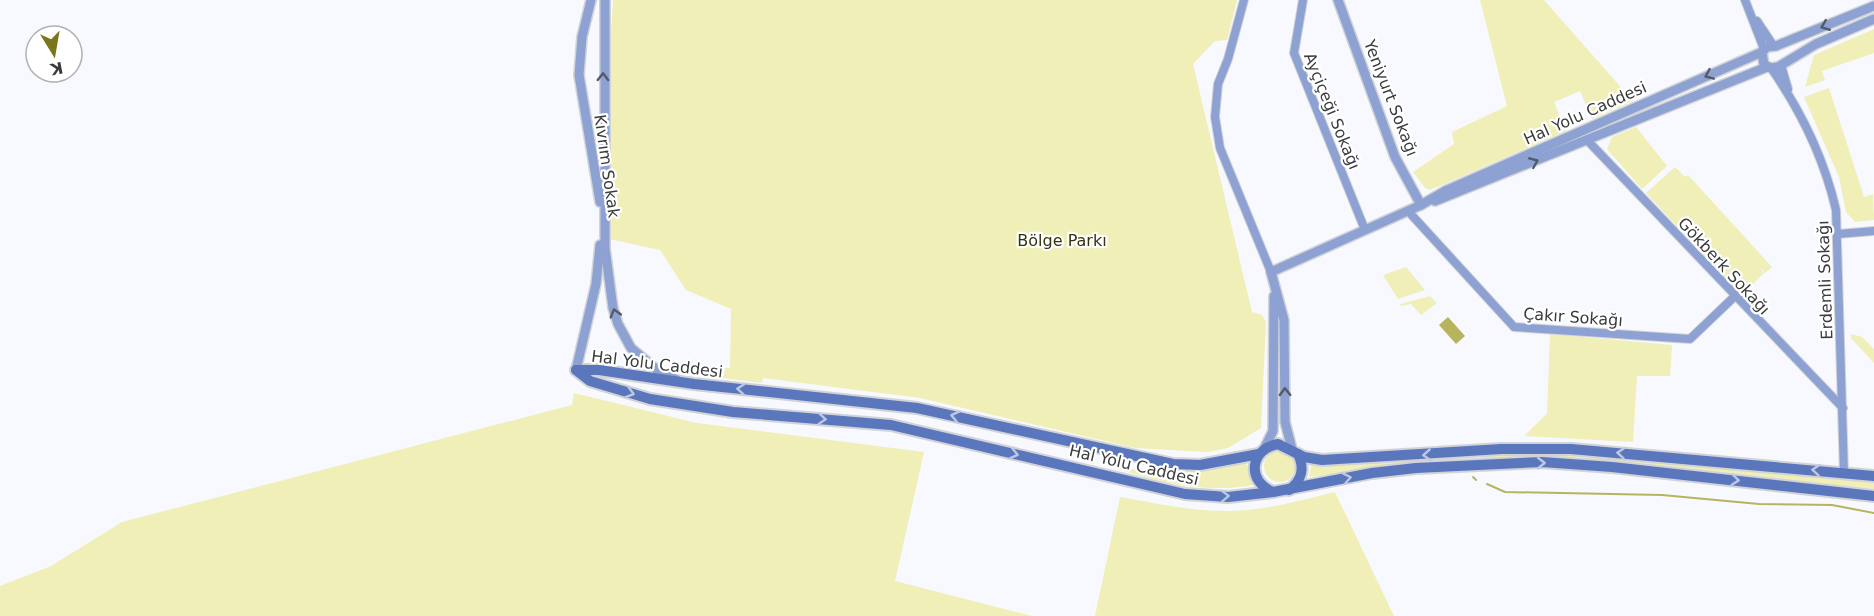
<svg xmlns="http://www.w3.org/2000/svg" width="1874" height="616" font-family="'DejaVu Sans',sans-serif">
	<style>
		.green { fill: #f0efb7 }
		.water { fill: #b8b45e }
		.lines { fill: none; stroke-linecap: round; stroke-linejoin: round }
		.stream { stroke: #b8b45e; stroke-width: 2 }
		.minor-casing { stroke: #d1d3d7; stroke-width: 10 }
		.tertiary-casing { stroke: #d1d3d7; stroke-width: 12 }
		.secondary-casing { stroke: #d1d3d7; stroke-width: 14 }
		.minor { stroke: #8da2d3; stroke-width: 8 }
		.tertiary { stroke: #8da2d3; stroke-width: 9 }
		.secondary { stroke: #5a76bd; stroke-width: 10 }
		.oneway { stroke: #535a6a }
		.oneway2 { stroke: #bdc8e5 }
		.labels { text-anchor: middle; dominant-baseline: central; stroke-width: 4.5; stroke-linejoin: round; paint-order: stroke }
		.street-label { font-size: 16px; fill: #3a3b3d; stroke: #fff }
		.park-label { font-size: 16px; fill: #35330d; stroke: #fff }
	</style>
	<rect width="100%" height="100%" fill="#f7f9fe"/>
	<g class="green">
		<polygon points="613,0 1237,0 1227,40 1215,41 1193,64 1252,312 1262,315 1266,322 1261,428 1228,448 1207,452 1135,448 920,398 763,378 762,383 723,378 725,368 730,368 731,309 686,290 660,250 609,239 609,69"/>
		<polygon points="1480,0 1544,0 1633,101 1592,119 1580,91 1554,102 1566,131 1430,190 1425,188 1413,172 1454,144 1452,132 1507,106"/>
		<polygon points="1874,29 1874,53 1822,71 1825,80 1805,87 1814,55"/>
		<polygon points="1829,88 1864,197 1873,194 1874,220 1855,222 1846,212 1839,177 1804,97"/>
		<polygon points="1636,127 1667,166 1642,189 1607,149 1612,137"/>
		<polygon points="1675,167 1685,177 1688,175 1772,267 1765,273 1757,264 1764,273 1745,292 1736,283 1733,286 1646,193"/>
		<polygon points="1406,267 1425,290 1398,299 1383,275"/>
		<polygon points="1430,296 1437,303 1421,315 1411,304 1401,306 1400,304"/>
		<polygon points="1550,334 1672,345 1670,376 1637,376 1633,442 1524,436 1547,414"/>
		<polygon points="1851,334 1862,337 1874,349 1874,363 1851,338"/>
		<polygon points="574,393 697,423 924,452 895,581 1032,616 0,616 0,586 51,566 122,522 572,405"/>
		<circle cx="1280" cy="466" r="16"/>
		<polygon points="1534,453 1636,459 1874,482 1874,489 1577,457 1481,458 1481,455"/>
		<polygon points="1434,458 1434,461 1309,477 1312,460"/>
		<path d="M1246 462 1253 485C1206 494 1156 482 1112 467 1163 473 1196 474 1246 462Z"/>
		<path d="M1335 492 1394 616H1095L1120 497C1155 503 1190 511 1226 511 1263 511 1299 501 1335 492Z"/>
	</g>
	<polygon class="water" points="1448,317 1465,336 1456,344 1439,325"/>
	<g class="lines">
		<g class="stream">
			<polyline points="1473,477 1476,480"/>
			<polyline points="1487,484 1505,492 1662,495 1759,504 1832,505 1874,513"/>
		</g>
		<g class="minor-casing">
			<g id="minor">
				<polyline points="1244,0 1228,59 1218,84 1215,117 1220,148 1271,272"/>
				<polyline points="1303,0 1294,53 1365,230"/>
				<polyline points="1745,0 1764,49"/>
				<polyline points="1757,21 1773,45"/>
				<polyline points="1781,65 1788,89"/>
				<path d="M1771 68C1801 111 1824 158 1836 210L1844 473"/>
				<polyline points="1587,140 1843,408"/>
				<polyline points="1408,211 1514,327 1690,339 1734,297"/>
				<polyline points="1838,234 1874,231"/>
			</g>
		</g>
		<g class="tertiary-casing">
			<g id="tertiary">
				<polyline points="591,0 582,37 579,75 600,202"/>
				<polyline points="605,0 605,248 613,308 618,324 631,348 656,369 677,380"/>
				<polyline points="1338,0 1395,157 1421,205"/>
				<polyline points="1762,52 1764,65 1771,68 1778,67 1816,44 1874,19"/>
				<polyline points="1435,201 1767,67"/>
				<polyline points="1271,272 1421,205 1447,190 1762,52 1767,47 1776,46 1874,6"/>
				<polyline points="1271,272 1284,320 1285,422 1292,449"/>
				<polyline points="576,370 596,284 600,245"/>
				<polyline points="1264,449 1273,431 1274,296"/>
			</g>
		</g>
		<g class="secondary-casing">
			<g id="secondary">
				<polyline points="576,370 590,381 650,399 733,412 891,425 1185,494 1228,497 1273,492"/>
				<polyline points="576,370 599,370 694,384 917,408 1173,464 1200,465 1259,454"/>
				<path d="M1874 476 1571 449H1501L1322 460 1304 457 1278 444C1250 449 1246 481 1273 492L1372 473 1416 468 1542 462 1612 467 1874 496"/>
				<path d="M1289 490C1302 480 1305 469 1298 454"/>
			</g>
		</g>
		<use href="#minor" class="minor"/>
		<use href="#tertiary" class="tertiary"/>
		<use href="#secondary" class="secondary"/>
	</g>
	<defs><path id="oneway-chevron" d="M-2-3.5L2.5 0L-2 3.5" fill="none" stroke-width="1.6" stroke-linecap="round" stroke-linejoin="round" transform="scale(1.5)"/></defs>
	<g class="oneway">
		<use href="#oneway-chevron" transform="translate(1825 26) rotate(158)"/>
		<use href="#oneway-chevron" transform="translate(1709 75) rotate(156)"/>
		<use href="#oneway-chevron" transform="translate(603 77) rotate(-89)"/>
		<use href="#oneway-chevron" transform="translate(1534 162) rotate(-23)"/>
		<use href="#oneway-chevron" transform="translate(615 313) rotate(-106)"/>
		<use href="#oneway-chevron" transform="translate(1285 392) rotate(-91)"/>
	</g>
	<g class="oneway2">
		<use href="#oneway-chevron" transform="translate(741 389) rotate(-175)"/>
		<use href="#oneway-chevron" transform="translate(630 393) rotate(16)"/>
		<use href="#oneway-chevron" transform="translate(955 416) rotate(-167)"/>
		<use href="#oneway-chevron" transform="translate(822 419) rotate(5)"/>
		<use href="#oneway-chevron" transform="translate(1621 453) rotate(-175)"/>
		<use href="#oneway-chevron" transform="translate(1014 454) rotate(13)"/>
		<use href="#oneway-chevron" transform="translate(1427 455) rotate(176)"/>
		<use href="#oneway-chevron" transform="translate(1541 463)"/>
		<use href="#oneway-chevron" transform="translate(1816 470) rotate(-175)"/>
		<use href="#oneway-chevron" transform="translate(1347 478) rotate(-11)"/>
		<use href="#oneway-chevron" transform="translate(1735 480) rotate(6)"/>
		<use href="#oneway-chevron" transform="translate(1225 496) rotate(-2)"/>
	</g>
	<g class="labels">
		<g class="street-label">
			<text transform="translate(1391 98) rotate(69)">Yeniyurt Sokağı</text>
			<text transform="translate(1332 111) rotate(68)">Ayçiçeği Sokağı</text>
			<text transform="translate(1585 113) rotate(-24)">Hal Yolu Caddesi</text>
			<text transform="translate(607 166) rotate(82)">Kıvrım Sokak</text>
			<text transform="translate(1724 266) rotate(47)">Gökberk Sokağı</text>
			<text transform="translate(1825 280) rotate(-92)">Erdemli Sokağı</text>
			<text transform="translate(1573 317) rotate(4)">Çakır Sokağı</text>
			<text transform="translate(657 364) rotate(7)">Hal Yolu Caddesi</text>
			<text transform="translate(1134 465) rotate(13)">Hal Yolu Caddesi</text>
		</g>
		<g class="park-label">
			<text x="1062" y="240">Bölge Parkı</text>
		</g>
	</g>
	<g transform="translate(54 54) rotate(169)"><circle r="28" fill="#ffffff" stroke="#b0b1b1" stroke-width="1.5"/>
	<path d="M0-4.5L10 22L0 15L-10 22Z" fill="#7b761b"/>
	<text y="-9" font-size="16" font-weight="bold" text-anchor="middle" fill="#3a3b3d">K</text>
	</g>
</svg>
